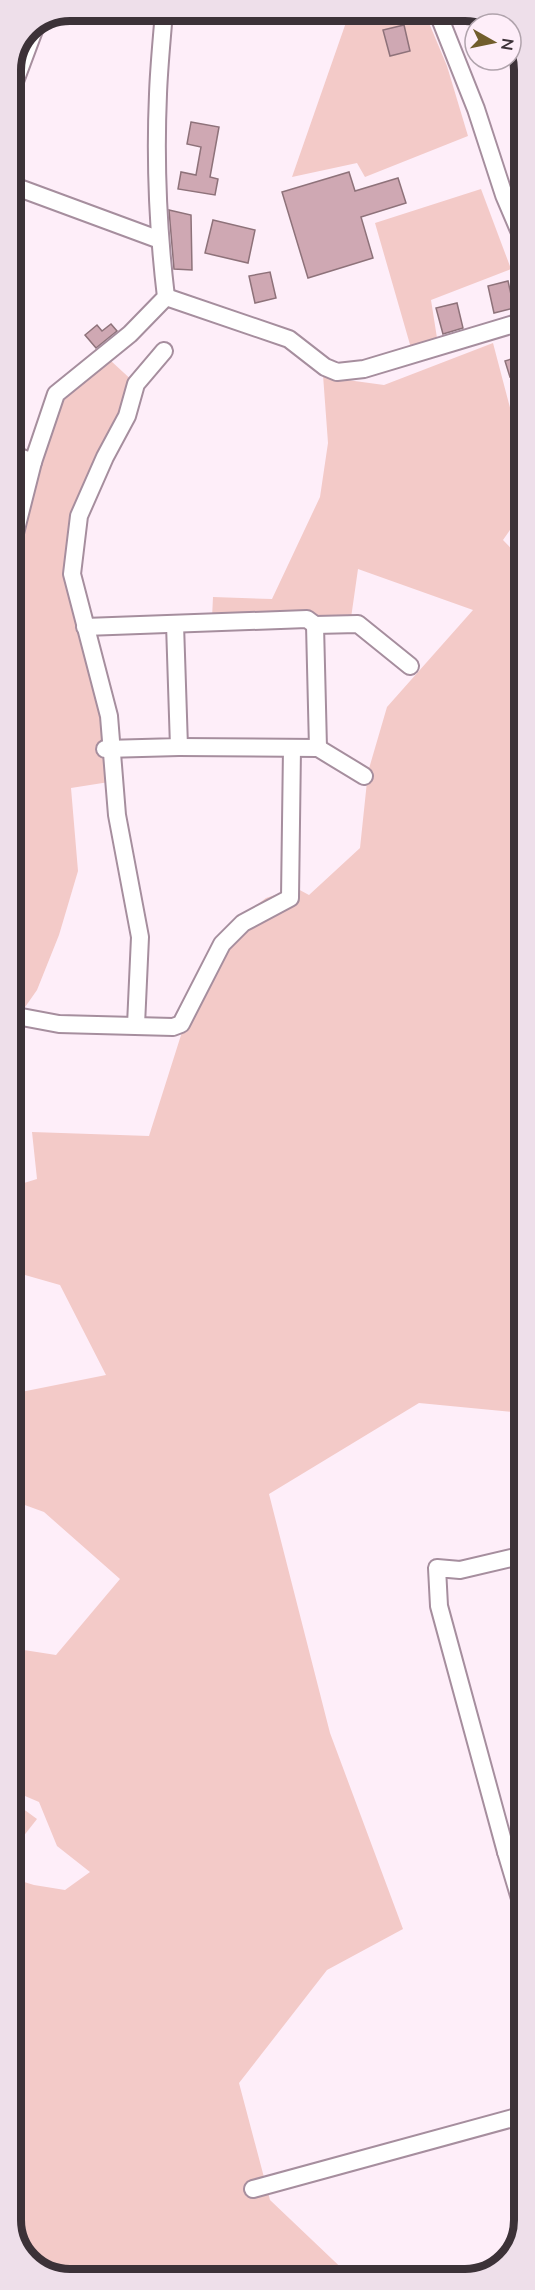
<svg xmlns="http://www.w3.org/2000/svg" width="535" height="2290" font-family="Mulish,sans-serif">
	<style>
		.green { fill: #f3cac8 }
		.building { fill: #cfa8b3; stroke: #8e727a; stroke-width: 1.5 }
		.lines { fill: none; stroke-linecap: round; stroke-linejoin: round }
		.minor-casing { stroke: #a68e9e; stroke-width: 20 }
		.minor { stroke: #fff; stroke-width: 16 }
		.rim { fill: none; stroke: #3c3238; stroke-width: 8 }
	</style>
	<rect width="100%" height="100%" fill="#feeef9"/>
	<g class="green">
		<polygon points="350,11 424,11 447,66 468,136 365,177 357,163 292,177"/>
		<polygon points="481,189 511,269 431,300 437,338 411,348 375,223"/>
		<polygon points="493,343 524,461 524,510 503,540 524,562 524,1413 419,1403 269,1494 330,1733 403,1929 327,1970 239,2083 270,2200 353,2279 63,2279 28,2262 12,2231 11,1878 34,1885 65,1890 90,1872 57,1846 39,1802 11,1790 11,1648 56,1655 120,1579 44,1512 11,1500 11,1394 106,1375 60,1285 11,1271 11,1187 37,1179 32,1132 149,1136 195,991 237,920 266,898 296,888 309,895 360,848 368,772 387,707 473,610 358,569 351,618 212,618 213,597 272,599 320,497 328,443 323,375 340,379 384,385"/>
		<polygon points="111,361 136,384 68,540 106,742 109,782 71,788 78,871 59,935 37,990 23,1010 11,1010 11,574 54,402 83,378"/>
		<polygon points="11,1800 37,1819 11,1852"/>
	</g>
	<g class="building">
		<polygon points="404,25 410,51 390,56 383,30"/>
		<polygon points="191,122 219,127 210,177 218,179 215,195 178,189 181,172 196,175 201,147 187,144"/>
		<polygon points="349,172 355,191 398,178 406,203 361,217 373,258 308,278 282,192"/>
		<polygon points="169,210 191,215 192,270 174,269"/>
		<polygon points="213,220 255,230 248,263 205,253"/>
		<polygon points="270,272 276,298 255,303 249,276"/>
		<polygon points="508,281 514,308 494,313 488,286"/>
		<polygon points="457,303 463,328 443,334 436,308"/>
		<polygon points="111,324 117,331 96,348 85,335 97,325 102,331"/>
		<polygon points="524,355 524,373 510,377 505,361"/>
	</g>
	<g class="lines">
		<g class="minor-casing">
			<g id="minor">
				<polyline points="437,11 476,109 504,195 524,242"/>
				<polyline points="11,92 36,25"/>
				<polyline points="11,185 160,240"/>
				<polyline points="166,297 289,339 325,367 337,372 364,369 524,321"/>
				<polyline points="11,454 33,462"/>
				<path d="M11 549 33 462 56 394 130 334 166 297C158 230 155 162 158 94 159 66 162 38 164 11"/>
				<polyline points="85,627 307,619 315,625 358,624 410,666"/>
				<polyline points="179,747 318,748 315,625"/>
				<polyline points="318,748 364,776"/>
				<polyline points="105,749 179,747 175,624"/>
				<polyline points="11,1015 59,1024 173,1027 181,1024 222,944 243,923 290,898 292,748"/>
				<polyline points="136,1025 140,937 117,815 109,716 72,574 79,516 105,457 127,416 136,384 164,351"/>
				<polyline points="524,1555 460,1570 437,1568 439,1606 506,1852 524,1912"/>
				<polyline points="506,1852 524,1846"/>
				<polyline points="253,2189 524,2115"/>
			</g>
		</g>
		<use href="#minor" class="minor"/>
	</g>
	<path d="M0 0H535V2290H0ZM70 21H465A49 49 0 0 1 514 70V2220A49 49 0 0 1 465 2269H70A49 49 0 0 1 21 2220V70A49 49 0 0 1 70 21Z" fill="#eedfea" fill-rule="evenodd"/>
	<path class="rim" d="M70 21H465A49 49 0 0 1 514 70V2220A49 49 0 0 1 465 2269H70A49 49 0 0 1 21 2220V70A49 49 0 0 1 70 21Z"/>
	<g transform="translate(493 42) rotate(99)"><circle r="28" fill="#feeef9" stroke="#b0a3ac" stroke-width="1.5"/>
	<path d="M0-4.5L10 22L0 15L-10 22Z" fill="#715d2c"/>
	<text y="-9" font-size="16" font-weight="bold" text-anchor="middle" fill="#3c3238">N</text>
	</g>
</svg>
